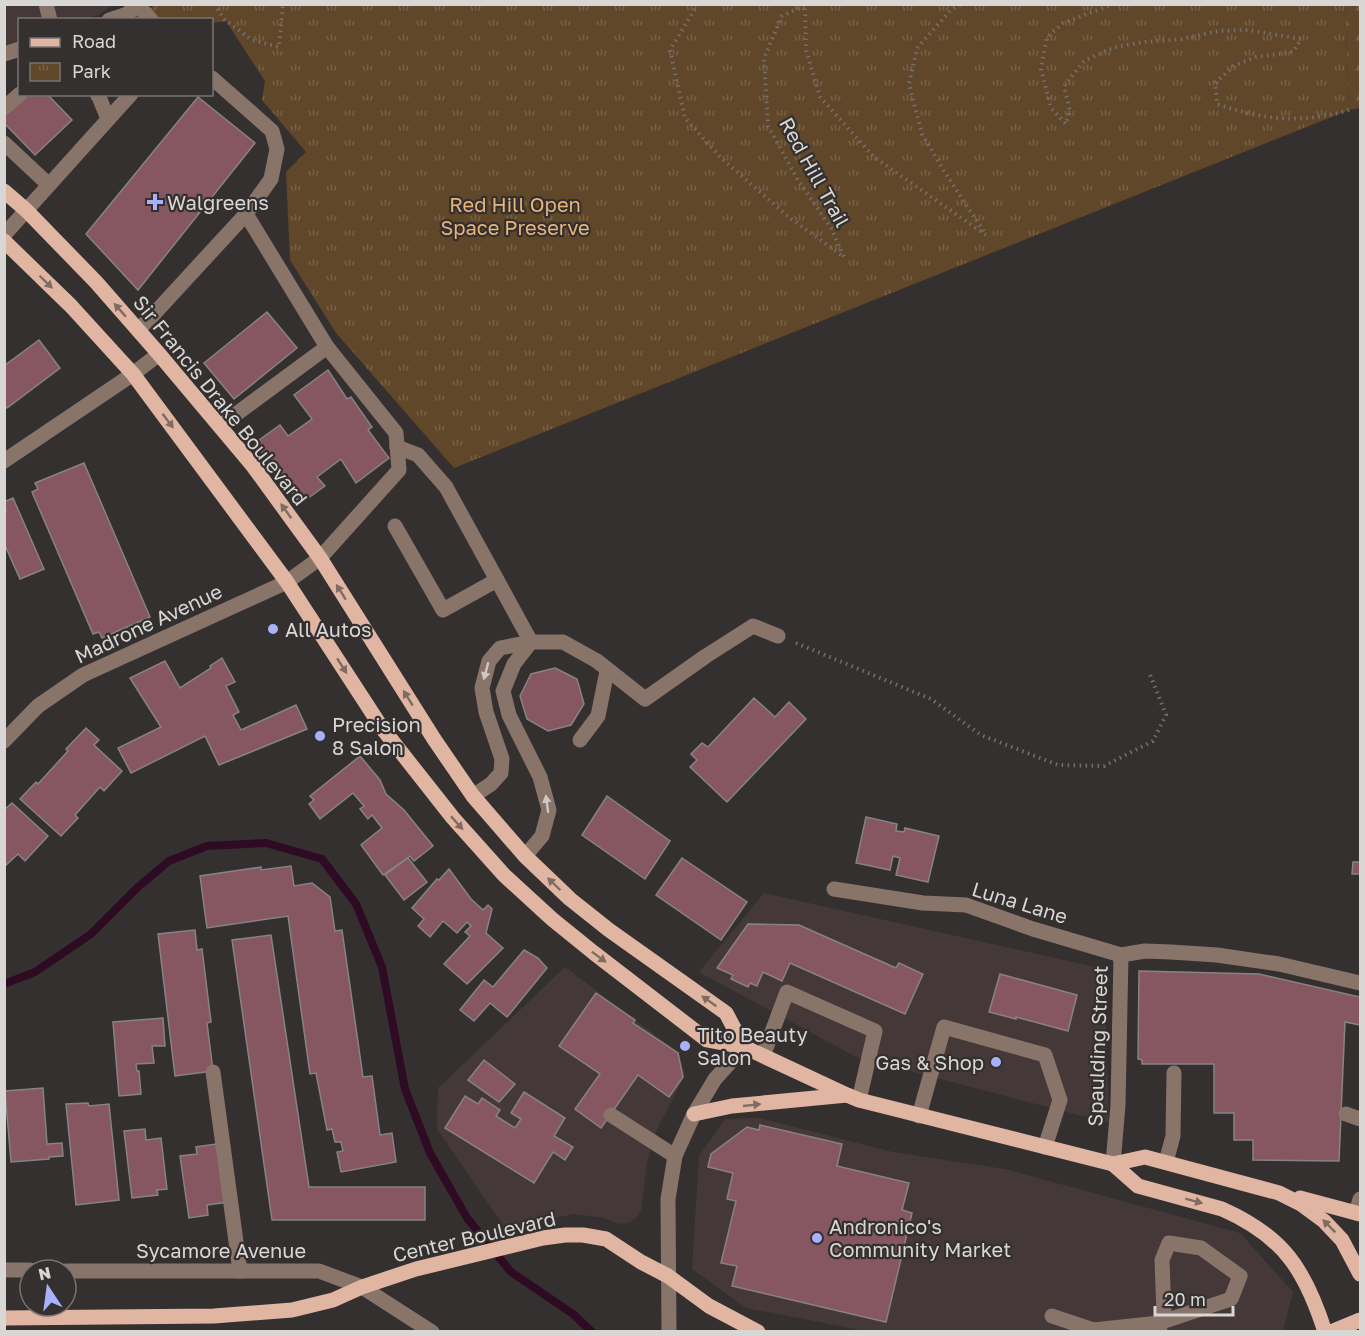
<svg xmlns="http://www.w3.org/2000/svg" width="1365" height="1336" font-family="'Golos Text',sans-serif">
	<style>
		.built { fill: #443938 }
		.forest { fill: url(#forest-firs) }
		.park { fill: url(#park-tufts) }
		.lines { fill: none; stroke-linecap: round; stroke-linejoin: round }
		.stream { stroke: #2e0b22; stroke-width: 8 }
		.building { fill: #865661; stroke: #878384; stroke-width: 1.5 }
		.path { stroke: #737070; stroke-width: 4; stroke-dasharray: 1.5 4.5; stroke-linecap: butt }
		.minor { stroke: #89746a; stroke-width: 15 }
		.major { stroke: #e0b6a2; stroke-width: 15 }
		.oneway { fill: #816c63 }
		.oneway2 { fill: #cdc8c6 }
		.poi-dot { fill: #a7b1fc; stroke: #343030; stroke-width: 2 }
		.labels { text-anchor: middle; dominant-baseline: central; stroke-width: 4.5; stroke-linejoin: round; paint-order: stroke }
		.street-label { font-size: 20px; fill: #d9d7d6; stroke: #343030 }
		.poi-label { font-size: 20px; fill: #d9d7d6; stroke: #343030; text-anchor: start }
		.park-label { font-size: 20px; fill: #e8b47a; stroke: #343030 }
	</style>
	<defs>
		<pattern id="forest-firs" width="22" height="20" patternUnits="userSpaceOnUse" patternTransform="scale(1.5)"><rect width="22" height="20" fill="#614729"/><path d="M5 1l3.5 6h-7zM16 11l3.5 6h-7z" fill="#776147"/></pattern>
		<pattern id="park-tufts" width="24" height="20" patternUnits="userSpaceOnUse" patternTransform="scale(1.5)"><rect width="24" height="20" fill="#614729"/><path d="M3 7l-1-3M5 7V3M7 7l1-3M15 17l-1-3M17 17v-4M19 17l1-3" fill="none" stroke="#776147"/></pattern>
	</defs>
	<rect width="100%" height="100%" fill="#343030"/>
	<g class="built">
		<polygon points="5,5 113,5 98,15 84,19 20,20 19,43 5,48"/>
		<polygon points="764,893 1104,969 1109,1123 856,1057 699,972"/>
		<polygon points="565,967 679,1053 685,1075 658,1127 647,1162 641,1211 638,1216 628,1223 620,1224 604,1218 574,1214 505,1228 437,1129 438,1088"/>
		<polygon points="759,1118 893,1152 1005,1169 1240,1233 1293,1292 1283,1331 871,1332 746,1308 692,1269 699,1156 725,1119"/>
	</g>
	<polygon class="forest" points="1345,5 1360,5 1360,108 1349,110"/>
	<polygon class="park" points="155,4 1345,5 1349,110 454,468 336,333 290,260 286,172 306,152 262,100 265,81 226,21 212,23 212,20 128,20 150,9"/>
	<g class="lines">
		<polyline class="stream" points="4,984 35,972 91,934 138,887 169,861 207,846 266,843 322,859 356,904 382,967 405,1089 430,1153 467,1218 511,1272 573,1314 592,1332"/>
	</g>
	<g class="building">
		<polygon points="26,94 47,94 72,120 35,155 4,123 4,115"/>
		<polygon points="198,97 255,143 138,290 86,234"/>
		<polygon points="267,312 297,348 234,399 204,363"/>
		<polygon points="39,340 60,368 7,408 4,405 4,366"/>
		<polygon points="328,370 347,399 351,397 372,427 368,430 389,458 356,483 341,459 317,477 325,486 300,504 255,443 280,425 288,436 312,419 294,395"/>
		<polygon points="84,463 150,617 102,638 99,632 93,634 32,492 38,489 35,483"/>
		<polygon points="13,498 44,569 20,579 4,543 4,510 6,510 4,502"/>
		<polygon points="222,658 235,682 226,686 239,712 233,715 241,730 296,705 307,729 219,765 205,736 131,773 118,748 161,727 130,678 165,661 180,688 211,668 210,666"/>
		<polygon points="555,668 577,679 584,704 571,725 548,731 527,719 520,696 531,674"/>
		<polygon points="754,698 775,717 789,702 806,719 727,802 690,767 697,760 691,754 702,743 708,747"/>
		<polygon points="86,728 99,740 94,745 122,771 104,791 100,787 75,815 78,818 61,836 20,799 36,782 38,784 68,751 66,749"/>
		<polygon points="360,756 380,780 386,794 404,810 433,846 414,861 410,856 383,875 361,845 382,828 372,815 368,819 360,809 364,806 353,793 320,819 309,804 314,800 310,796"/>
		<polygon points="607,796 670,841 645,879 582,835"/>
		<polygon points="12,803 48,836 25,861 18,854 4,867 4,810"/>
		<polygon points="866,817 897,824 896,831 904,832 905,828 939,836 928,882 896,875 900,858 893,856 890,870 856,863"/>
		<polygon points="408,858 427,882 404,900 385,875"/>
		<polygon points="682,858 747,902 721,940 656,895"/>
		<polygon points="1353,862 1360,862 1360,874 1352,874"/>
		<polygon points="291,866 294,886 312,883 330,897 335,931 342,930 363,1077 372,1076 380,1135 392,1133 396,1162 341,1172 337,1152 343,1151 341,1142 335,1142 332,1129 327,1130 316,1073 310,1074 288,916 207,928 200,876 261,867 261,870"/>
		<polygon points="449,869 471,899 483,910 488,905 492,909 486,933 503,948 467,984 444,964 470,936 465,932 471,926 467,922 457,933 443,921 430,937 418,926 424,919 412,908 437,879 439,880"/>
		<polygon points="748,924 799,925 896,968 899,963 923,974 905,1014 790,963 782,981 763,972 757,986 750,983 748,987 731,979 733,975 717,968"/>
		<polygon points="195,930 197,950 202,949 211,1022 207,1023 213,1071 175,1076 158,934"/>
		<polygon points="271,935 309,1187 425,1187 425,1220 272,1220 232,940"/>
		<polygon points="524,950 538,958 547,968 507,1017 490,1003 474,1021 460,1010 484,980 493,987"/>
		<polygon points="1139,971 1259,974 1360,997 1360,1025 1345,1022 1339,1161 1253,1160 1253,1140 1234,1140 1234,1113 1214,1113 1214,1064 1142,1064 1142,1060 1138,1059"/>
		<polygon points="1000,974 1077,995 1068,1031 1016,1017 1016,1019 989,1012"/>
		<polygon points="596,993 635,1020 633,1023 678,1053 683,1077 669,1097 638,1075 601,1128 575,1109 600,1074 559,1046"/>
		<polygon points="163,1018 165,1046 152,1046 154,1063 136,1064 137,1071 139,1071 141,1094 119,1096 113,1022"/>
		<polygon points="484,1060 515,1084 499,1102 468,1080"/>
		<polygon points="43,1088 47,1144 62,1143 63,1156 49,1157 49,1159 11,1162 5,1091"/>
		<polygon points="524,1092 565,1118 554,1136 573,1147 565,1160 553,1152 534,1183 445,1128 465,1096 478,1104 482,1098 500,1110 496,1116 515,1128 521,1119 511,1113"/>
		<polygon points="88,1103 89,1106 109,1104 119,1200 76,1205 66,1104"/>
		<polygon points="760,1125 842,1144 837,1166 909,1183 902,1210 912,1213 886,1322 732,1286 737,1266 721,1263 736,1201 727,1199 733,1173 708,1167 711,1154 747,1127 759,1130"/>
		<polygon points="145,1129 146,1140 161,1138 167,1189 157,1190 158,1195 132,1198 124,1131"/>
		<polygon points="216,1144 228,1202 207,1205 208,1215 189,1218 180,1156 197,1154 196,1147"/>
	</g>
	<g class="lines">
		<g class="path">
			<polyline points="214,4 225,20 252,40 279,47 283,4"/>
			<polyline points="698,4 670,50 685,118 720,157 790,218 844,257 831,228 798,180 768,126 764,58 782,16 805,5 806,50 820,97 874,157 986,235 944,171 922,134 909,84 917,48 952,9 962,4"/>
			<path d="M1114 4 1063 23 1047 37 1041 69 1051 108 1066 124 1070 111 1064 86 1084 61 1115 47 1145 42 1182 39 1218 31 1248 30 1301 39 1293 52 1256 57 1234 66 1215 83 1217 104C1263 120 1302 124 1349 110"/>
			<polyline points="796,643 931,699 981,735 1058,765 1104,766 1153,741 1166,715 1149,672"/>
		</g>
		<g class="minor">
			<polyline points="46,4 50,20"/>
			<polyline points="138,5 151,20"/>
			<polyline points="109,20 127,14 139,4"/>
			<polyline points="4,54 20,49"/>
			<polyline points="97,94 99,97 108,119"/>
			<polyline points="4,108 20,94"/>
			<polyline points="4,143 49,185"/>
			<polyline points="4,235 131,94"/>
			<polyline points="138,330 153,315 246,214 271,179 277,149 272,131 212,78"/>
			<polyline points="220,426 327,347 246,214"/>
			<polyline points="397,447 418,455 446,487 531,642"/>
			<polyline points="4,461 133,374 159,354"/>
			<polyline points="395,526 443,610 497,580"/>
			<polyline points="580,740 598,716 607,671"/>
			<polyline points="4,741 38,706 83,675 287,582 320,558 399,470 396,433 327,347"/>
			<polyline points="473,796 491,784 501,773 502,759 486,712 482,688 489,661 500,648 531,642 563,642 597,661 645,699 706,656 753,626 778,636"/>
			<polyline points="525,856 542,836 549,810 540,777 509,715 503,691 514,664 531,642"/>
			<polyline points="834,889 923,903 966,905 1033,929 1121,955 1145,951 1171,952 1217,955 1279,964 1360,983"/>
			<polyline points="763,1056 787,992 875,1031 859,1100"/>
			<polyline points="213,1072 240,1271"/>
			<polyline points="1346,1114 1360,1119"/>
			<polyline points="611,1115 675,1156"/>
			<polyline points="919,1116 944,1027 1045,1055 1060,1100 1045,1147"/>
			<polyline points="1166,1162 1173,1136 1174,1073"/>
			<polyline points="1113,1164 1118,1105 1121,955"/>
			<polyline points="1356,1213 1360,1199"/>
			<polygon points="1169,1243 1201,1248 1240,1276 1231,1299 1159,1323 1164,1314 1162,1260"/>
			<polyline points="4,1270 30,1270"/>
			<polyline points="66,1271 319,1271 362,1287 432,1332"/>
			<polyline points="1052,1316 1094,1330 1094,1332"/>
			<polyline points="1094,1330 1159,1323 1160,1332"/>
			<polyline points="669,1332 668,1199 675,1156 694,1114 715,1079 744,1047"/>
		</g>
		<g class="major">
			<polyline points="4,191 26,210 96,282 159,354 253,466 320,558 434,739 473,796 525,856 570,899 609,930 726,1013 744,1047"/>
			<polyline points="4,241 71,306 133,374 287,582 382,728 453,818 504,875 552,919 594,953 707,1040 744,1047 847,1095 859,1100 1113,1164 1145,1157 1279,1193 1301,1204 1324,1221 1342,1240 1360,1274"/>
			<polyline points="694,1114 732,1106 847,1095"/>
			<path d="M1113 1164 1138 1186 1222 1209C1283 1236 1305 1269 1325 1332"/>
			<polyline points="1300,1198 1360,1214"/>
			<polyline points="4,1318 214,1316 292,1310 333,1300 362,1287 416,1269 543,1238 565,1235 583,1235 606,1239 641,1262 668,1276 709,1306 758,1332"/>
			<polyline points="1331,1332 1360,1320"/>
		</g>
	</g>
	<defs><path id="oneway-solid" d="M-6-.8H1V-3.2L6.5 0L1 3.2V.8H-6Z" transform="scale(1.5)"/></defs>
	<g class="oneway">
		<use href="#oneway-solid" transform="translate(46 282) rotate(44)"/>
		<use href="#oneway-solid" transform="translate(120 310) rotate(-131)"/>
		<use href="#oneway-solid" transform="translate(168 421) rotate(53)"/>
		<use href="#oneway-solid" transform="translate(286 511) rotate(-126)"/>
		<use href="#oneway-solid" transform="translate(341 592) rotate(-122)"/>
		<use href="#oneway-solid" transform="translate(342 666) rotate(57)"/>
		<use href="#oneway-solid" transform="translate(408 698) rotate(-122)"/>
		<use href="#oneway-solid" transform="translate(457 823) rotate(48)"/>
		<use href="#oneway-solid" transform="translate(554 884) rotate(-136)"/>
		<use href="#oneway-solid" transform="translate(599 957) rotate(37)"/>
		<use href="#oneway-solid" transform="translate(709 1001) rotate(-145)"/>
		<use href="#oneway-solid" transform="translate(752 1105) rotate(-6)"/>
		<use href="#oneway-solid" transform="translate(1194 1201) rotate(15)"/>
		<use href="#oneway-solid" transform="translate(1329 1226) rotate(-135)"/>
	</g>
	<g class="oneway2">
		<use href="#oneway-solid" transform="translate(486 671) rotate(105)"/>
		<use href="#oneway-solid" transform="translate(547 804) rotate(-98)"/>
	</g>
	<g class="poi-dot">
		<path d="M152 193h6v6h6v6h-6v6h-6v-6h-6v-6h6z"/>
		<circle cx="273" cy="629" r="6"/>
		<circle cx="320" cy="736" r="6"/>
		<circle cx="685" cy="1046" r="6"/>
		<circle cx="996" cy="1062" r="6"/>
		<circle cx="817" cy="1238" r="6"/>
	</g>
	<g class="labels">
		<g class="street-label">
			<text transform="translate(815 172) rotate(61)">Red Hill Trail</text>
			<text transform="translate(221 400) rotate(51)">Sir Francis Drake Boulevard</text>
			<text transform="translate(148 623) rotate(-25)">Madrone Avenue</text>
			<text transform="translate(1020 902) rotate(17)">Luna Lane</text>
			<text transform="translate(1097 1046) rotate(-88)">Spaulding Street</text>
			<text transform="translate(474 1236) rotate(-13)">Center Boulevard</text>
			<text x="221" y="1250">Sycamore Avenue</text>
		</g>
		<g class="poi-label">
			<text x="167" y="202">Walgreens</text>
			<text x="285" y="629">All Autos</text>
			<text x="332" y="724">Precision<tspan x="332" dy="23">8 Salon</tspan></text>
			<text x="697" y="1034">Tito Beauty<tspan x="697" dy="23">Salon</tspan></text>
			<text x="984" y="1062" text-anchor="end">Gas &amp; Shop</text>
			<text x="829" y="1226">Andronico's<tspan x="829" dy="23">Community Market</tspan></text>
		</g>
		<g class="park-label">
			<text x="515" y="204">Red Hill Open<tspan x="515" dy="23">Space Preserve</tspan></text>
		</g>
	</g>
	<rect width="1365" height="1336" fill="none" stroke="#d9d7d6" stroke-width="12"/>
	<rect x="18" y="18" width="195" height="78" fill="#343030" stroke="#767372" stroke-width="1.5"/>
	<rect x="30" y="38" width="30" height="9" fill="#e0b6a2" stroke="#767372" stroke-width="1.5"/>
	<text x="72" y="48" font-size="18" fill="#d9d7d6">Road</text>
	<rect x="30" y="63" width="30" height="18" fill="url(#park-tufts)" stroke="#767372" stroke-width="1.5"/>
	<text x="72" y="78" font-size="18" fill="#d9d7d6">Park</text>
	<g transform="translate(48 1288) rotate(347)"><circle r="28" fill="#343030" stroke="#767372" stroke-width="1.5"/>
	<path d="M0-4.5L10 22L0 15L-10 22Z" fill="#a7b1fc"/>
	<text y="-9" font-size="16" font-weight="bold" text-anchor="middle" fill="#d9d7d6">N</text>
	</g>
	<path d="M1155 1306v9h78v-9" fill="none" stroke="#d9d7d6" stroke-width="3"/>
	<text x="1164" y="1306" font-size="18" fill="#d9d7d6" stroke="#343030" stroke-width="4.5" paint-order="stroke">20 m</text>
</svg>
